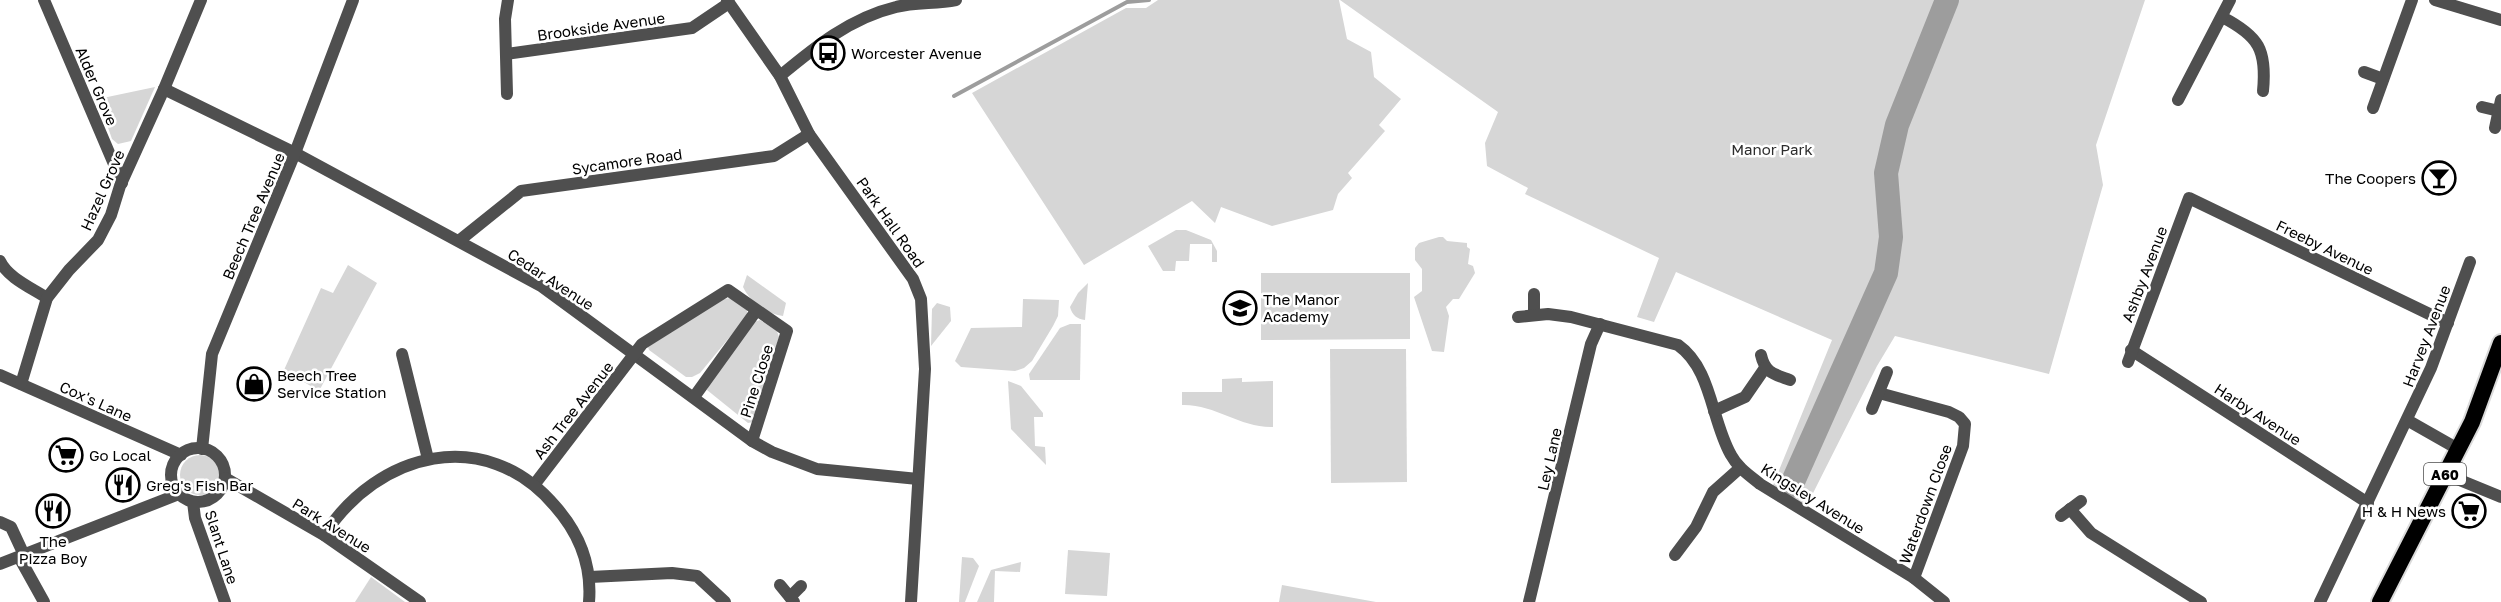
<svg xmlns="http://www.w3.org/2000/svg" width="2501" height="602" font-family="'Golos Text',sans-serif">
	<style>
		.green { fill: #d6d6d6 }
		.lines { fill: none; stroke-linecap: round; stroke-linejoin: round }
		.stream { stroke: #9d9d9d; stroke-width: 4 }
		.river { stroke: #9d9d9d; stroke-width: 24 }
		.trunk-casing { stroke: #dbdbdb; stroke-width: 20 }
		.minor { stroke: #4f4f4f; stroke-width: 12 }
		.trunk { stroke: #000; stroke-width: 16 }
		.labels { text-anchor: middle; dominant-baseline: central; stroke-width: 5; stroke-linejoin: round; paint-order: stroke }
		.shield { fill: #fff; stroke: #4c4c4c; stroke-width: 1.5 }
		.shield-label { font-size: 14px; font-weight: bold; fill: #000 }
		.street-label { font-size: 15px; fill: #000; stroke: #fff }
		.poi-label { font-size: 15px; fill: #000; stroke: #fff; text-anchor: start }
		.park-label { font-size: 15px; fill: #2d2d2d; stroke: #fff }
	</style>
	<rect width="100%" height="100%" fill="#fff"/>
	<g class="green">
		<polygon points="1158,0 1339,0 1347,39 1371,52 1374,77 1401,99 1379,125 1385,131 1348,173 1352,178 1338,194 1333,210 1272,226 1221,207 1215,223 1192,201 1084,265 972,93 1126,8 1146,8"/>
		<polygon points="1340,0 2145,0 2096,145 2103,185 2049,374 1895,336 1877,366 1804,511 1771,490 1832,340 1676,272 1654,322 1637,317 1659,258 1525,194 1528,188 1487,166 1485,143 1498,112"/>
		<polygon points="155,87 131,141 118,144 112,139 98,99"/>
		<polygon points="1176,230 1186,230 1211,240 1217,251 1217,262 1212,262 1212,244 1190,244 1189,261 1176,261 1175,271 1163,271 1148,246"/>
		<polygon points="1439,237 1443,237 1447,241 1467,243 1467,247 1470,249 1468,264 1473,266 1475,273 1459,299 1453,299 1446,307 1449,316 1444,352 1432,351 1414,297 1422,291 1422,269 1415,260 1415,248 1419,243"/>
		<polygon points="348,265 377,283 319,391 284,370 321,288 333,293"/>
		<polygon points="1261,273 1410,273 1410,339 1261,340"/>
		<path d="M747 275 786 303 783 316C767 314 750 302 743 287Z"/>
		<path d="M1088 283 1085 320C1077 319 1072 315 1070 307L1078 293Z"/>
		<polygon points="731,298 747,310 747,316 700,373 692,377 686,377 649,350 648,347 723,299"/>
		<polygon points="1023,299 1059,300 1058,316 1053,326 1032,361 1024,368 1015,371 961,367 955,361 971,328 1022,327"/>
		<polygon points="937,303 950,307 951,321 931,346 932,309"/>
		<polygon points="760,320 777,331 779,337 753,422 748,423 707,390 710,382 754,322"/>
		<polygon points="1070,324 1081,324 1080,380 1030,380 1029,374 1060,328"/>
		<polygon points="1330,349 1406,349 1407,482 1331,483"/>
		<path d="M1242 378V382L1273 381V427C1240 428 1215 404 1182 405V392H1222V379Z"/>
		<polygon points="1008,381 1021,386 1043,413 1043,417 1034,417 1035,446 1045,447 1046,465 1011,429"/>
		<circle cx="200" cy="475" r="20"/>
		<polygon points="1068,550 1110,553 1107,596 1065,594"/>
		<polygon points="962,557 973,558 979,566 965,602 959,602"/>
		<polygon points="1021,562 1020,572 995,571 994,602 977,602 991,570"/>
		<polygon points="371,577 405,602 355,602"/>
		<polygon points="1282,585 1376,602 1279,602"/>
	</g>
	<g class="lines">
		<polyline class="stream" points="954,96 1127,2 1149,0"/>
		<polyline class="river" points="1791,486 1886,273 1891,237 1886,173 1897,125 1947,0"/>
		<g class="trunk-casing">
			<polyline id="trunk" points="2380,602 2472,422 2501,343"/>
		</g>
		<g class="minor">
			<polyline points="44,0 122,183"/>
			<polyline points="727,0 780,76 809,134 913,279 921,299 925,369 911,602"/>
			<polyline points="2435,0 2501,20"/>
			<path d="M2222 17C2259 36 2267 50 2263 91"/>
			<polyline points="506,54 692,28 729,3"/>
			<polyline points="2364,72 2383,79"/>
			<path d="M780 76C815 47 850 18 896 7 915 2 936 4 956 0"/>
			<polyline points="164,89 295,153 541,286 752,441 772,452 817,469 918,479"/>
			<polyline points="507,94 505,19 508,0"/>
			<polyline points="2178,100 2230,0"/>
			<polyline points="2482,107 2499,111"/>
			<polyline points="2373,108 2412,0"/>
			<polyline points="2495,128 2501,100"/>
			<polyline points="460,240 521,191 774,156 809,134"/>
			<path d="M0 261C8 278 32 288 47 298"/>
			<polyline points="1534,294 1534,315"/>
			<path d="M1518 317 1548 314 1571 317 1678 345C1712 369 1711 420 1731 455 1738 468 1749 475 1760 484L1914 578 1944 602"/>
			<polyline points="2131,350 2368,503"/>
			<polyline points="402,354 428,459"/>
			<path d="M1761 355C1765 373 1774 374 1790 380"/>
			<polyline points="2128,362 2189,198 2448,323"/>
			<polyline points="0,375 181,455"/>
			<polyline points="21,384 47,298 69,270 98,240 111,215 120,186 164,89 201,0"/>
			<polyline points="1879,393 1949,412 1959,417 1965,424 1963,446 1914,578"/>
			<polyline points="694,397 756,311"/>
			<polyline points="1872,409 1887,372"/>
			<polyline points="1714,411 1745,397 1765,368"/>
			<polyline points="2407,420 2458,449"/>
			<circle cx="198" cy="475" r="27"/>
			<polyline points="202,449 212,354 295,153 353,0"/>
			<polyline points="2445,474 2501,497"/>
			<polyline points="225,478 324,535 420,602"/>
			<polyline points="534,485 642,344 728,290 787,331 752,441"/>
			<polyline points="193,502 195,518 225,602"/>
			<polyline points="2070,509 2091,533 2201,602"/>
			<polyline points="2061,516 2081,501"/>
			<polyline points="0,522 11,527 24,555"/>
			<path d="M324 535C378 452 485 424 555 506 579 533 592 566 589 602"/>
			<polyline points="1675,555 1696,527 1713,492 1740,468"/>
			<polyline points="19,557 44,602"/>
			<polyline points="0,564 179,494"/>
			<polyline points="590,577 672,573 697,576 725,602"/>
			<polyline points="780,585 794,602"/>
			<polyline points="790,597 801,586"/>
			<polyline points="1529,602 1591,344 1600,324"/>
			<polyline points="2320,602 2431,368 2470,262"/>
		</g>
		<use href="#trunk" class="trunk"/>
	</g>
	<defs>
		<g id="bus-ring" transform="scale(1.725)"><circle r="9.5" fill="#fff" stroke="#000" stroke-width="1.5"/><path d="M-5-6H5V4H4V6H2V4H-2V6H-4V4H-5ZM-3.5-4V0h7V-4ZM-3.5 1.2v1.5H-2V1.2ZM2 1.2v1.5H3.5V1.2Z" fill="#000"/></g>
		<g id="bar-ring" transform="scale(1.725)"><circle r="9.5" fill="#fff" stroke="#000" stroke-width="1.5"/><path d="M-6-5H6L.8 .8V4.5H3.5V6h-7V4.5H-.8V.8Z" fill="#000"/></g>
		<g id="school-ring" transform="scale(1.725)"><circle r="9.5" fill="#fff" stroke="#000" stroke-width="1.5"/><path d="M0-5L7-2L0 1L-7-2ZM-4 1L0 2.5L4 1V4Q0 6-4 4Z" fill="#000"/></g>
		<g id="shop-ring" transform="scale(1.725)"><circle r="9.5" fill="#fff" stroke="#000" stroke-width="1.5"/><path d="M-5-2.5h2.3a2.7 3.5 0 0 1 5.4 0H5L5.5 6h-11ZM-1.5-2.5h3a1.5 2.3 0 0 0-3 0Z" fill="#000"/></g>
		<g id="supermarket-ring" transform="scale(1.725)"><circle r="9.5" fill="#fff" stroke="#000" stroke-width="1.5"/><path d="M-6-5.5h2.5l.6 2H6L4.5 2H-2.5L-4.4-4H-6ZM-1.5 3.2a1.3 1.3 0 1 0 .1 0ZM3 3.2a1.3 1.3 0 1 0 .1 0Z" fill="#000"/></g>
		<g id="restaurant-ring" transform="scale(1.725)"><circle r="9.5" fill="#fff" stroke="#000" stroke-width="1.5"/><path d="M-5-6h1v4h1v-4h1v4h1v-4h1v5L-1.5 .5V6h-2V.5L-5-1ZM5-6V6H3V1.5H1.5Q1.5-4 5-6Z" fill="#000"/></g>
	</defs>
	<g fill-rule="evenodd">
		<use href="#bus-ring" x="828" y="53"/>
		<use href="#bar-ring" x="2439" y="178"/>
		<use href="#school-ring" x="1240" y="308"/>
		<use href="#shop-ring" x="254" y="384"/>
		<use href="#supermarket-ring" x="66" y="455"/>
		<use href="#restaurant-ring" x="123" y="485"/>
		<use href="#restaurant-ring" x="53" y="511"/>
		<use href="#supermarket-ring" x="2469" y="511"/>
	</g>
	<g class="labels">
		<rect class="shield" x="2424" y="463" width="42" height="22" rx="4.5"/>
		<g class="shield-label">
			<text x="2445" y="474">A60</text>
		</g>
		<g class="street-label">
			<text transform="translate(601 26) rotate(-8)">Brookside Avenue</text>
			<text transform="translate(97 86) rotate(67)">Alder Grove</text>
			<text transform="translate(627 161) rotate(-8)">Sycamore Road</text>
			<text transform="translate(102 190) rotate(-66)">Hazel Grove</text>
			<text transform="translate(253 216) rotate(-67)">Beech Tree Avenue</text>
			<text transform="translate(891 222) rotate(55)">Park Hall Road</text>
			<text transform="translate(2325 247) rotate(26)">Freeby Avenue</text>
			<text transform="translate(2144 274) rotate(-69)">Ashby Avenue</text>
			<text transform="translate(551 279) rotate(33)">Cedar Avenue</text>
			<text transform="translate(2426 336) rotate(-69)">Harvey Avenue</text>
			<text transform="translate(756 381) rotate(-72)">Pine Close</text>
			<text transform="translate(96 401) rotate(24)">Cox's Lane</text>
			<text transform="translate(573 410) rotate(-52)">Ash Tree Avenue</text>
			<text transform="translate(2258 414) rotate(33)">Harby Avenue</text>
			<text transform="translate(1549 459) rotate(-77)">Ley Lane</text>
			<text transform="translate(1813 498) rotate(32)">Kingsley Avenue</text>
			<text transform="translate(1925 504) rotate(-70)">Waterdown Close</text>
			<text transform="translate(332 525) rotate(32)">Park Avenue</text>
			<text transform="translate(222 547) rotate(72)">Slant Lane</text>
		</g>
		<g class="poi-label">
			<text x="851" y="53">Worcester Avenue</text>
			<text x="2416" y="178" text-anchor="end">The Coopers</text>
			<text x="1263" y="299">The Manor<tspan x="1263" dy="17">Academy</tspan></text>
			<text x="277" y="375">Beech Tree<tspan x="277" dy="17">Service Station</tspan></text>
			<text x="89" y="455">Go Local</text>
			<text x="146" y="485">Greg's Fish Bar</text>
			<text x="2446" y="511" text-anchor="end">H &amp; H News</text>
			<text x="53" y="541" text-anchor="middle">The<tspan x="53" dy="17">Pizza Boy</tspan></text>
		</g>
		<g class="park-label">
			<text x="1772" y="149">Manor Park</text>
		</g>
	</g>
</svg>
